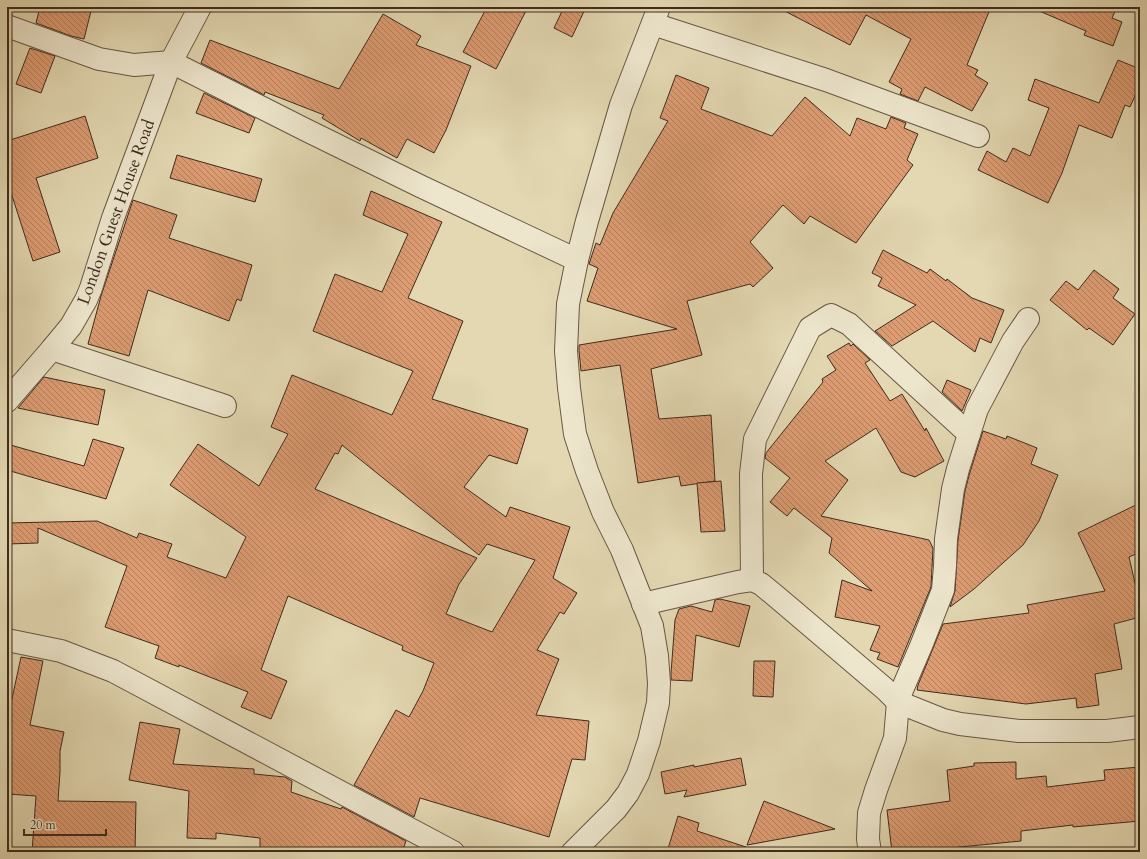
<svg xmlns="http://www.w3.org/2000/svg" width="1147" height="859" font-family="Cardo,serif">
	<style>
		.building { fill: url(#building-back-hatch); stroke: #3f2c1e; fill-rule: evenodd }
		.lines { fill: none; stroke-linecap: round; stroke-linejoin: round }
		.street-casing { stroke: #685743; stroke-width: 24 }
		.street { stroke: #ede6cd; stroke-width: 22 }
		.labels { text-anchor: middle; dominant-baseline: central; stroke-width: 3; stroke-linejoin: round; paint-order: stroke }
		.street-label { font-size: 17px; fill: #3f2c1e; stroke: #ede6cd }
	</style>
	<defs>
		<pattern id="building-back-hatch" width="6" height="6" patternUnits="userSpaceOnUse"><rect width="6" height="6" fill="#dd9c72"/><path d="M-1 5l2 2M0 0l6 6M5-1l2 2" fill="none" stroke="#b57f5d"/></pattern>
	</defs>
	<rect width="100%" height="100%" fill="#e3d8b2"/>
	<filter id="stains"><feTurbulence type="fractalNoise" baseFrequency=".005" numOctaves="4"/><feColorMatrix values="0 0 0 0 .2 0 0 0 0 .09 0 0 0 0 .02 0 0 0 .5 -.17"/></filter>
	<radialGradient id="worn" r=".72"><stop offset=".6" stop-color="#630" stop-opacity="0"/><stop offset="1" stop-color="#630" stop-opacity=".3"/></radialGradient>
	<g class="building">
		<polygon points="40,7 92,7 84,39 71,36 36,23"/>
		<polygon points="487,7 528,7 496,69 463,52"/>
		<polygon points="564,7 586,7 572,37 554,28"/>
		<polygon points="777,7 991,7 967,65 978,70 975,75 988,83 972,111 925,87 918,101 900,94 902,89 889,82 911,39 866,15 850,45"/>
		<polygon points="1030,7 1117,7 1112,18 1122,22 1113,46 1084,35 1086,31"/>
		<polygon points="383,14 421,36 416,45 471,66 446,130 434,153 407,139 397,158 361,138 360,141 322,118 324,115 265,92 264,95 201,63 210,40 339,89"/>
		<polygon points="30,48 55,56 41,93 16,84"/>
		<polygon points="1118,60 1140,69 1140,85 1130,107 1125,105 1112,138 1079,125 1062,173 1048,203 978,170 987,151 1006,162 1013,148 1030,156 1049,108 1028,100 1035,79 1099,103"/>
		<polygon points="676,75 709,88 701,109 772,136 805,97 850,136 857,118 886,129 891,117 906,123 904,128 918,134 907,160 913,165 856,243 810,216 804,224 783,205 750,242 773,268 753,287 750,284 687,301 702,355 651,369 659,419 711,415 715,481 681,486 679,476 638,483 620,365 581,371 579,351 579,345 677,329 587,301 598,268 589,264 596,243 600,245 613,213 668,121 660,118"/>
		<polygon points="204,93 255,118 249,133 196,113"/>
		<polygon points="85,116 98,158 36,178 60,252 33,261 7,180 7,141"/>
		<polygon points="177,155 262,179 255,202 170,178"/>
		<path d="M371 191 442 222 408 298 463 321 432 399 528 429 517 464 489 455 464 487 506 517 510 507 570 527 553 578 577 593 564 614 560 612 537 650 559 659 536 715 589 721 585 760 572 759 549 837 420 798 414 817 354 785 396 710 409 717 423 691 434 663 402 650 403 646 288 596 261 670 287 681 271 719 241 707 248 692 179 665V667L155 658 159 646 105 627 127 566 38 528V543L7 544V523L97 521 137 538 139 533 172 544 167 557 226 578 246 537 170 485 198 444 259 486 288 434 271 427 292 375 392 415 413 371 313 331 335 274 382 292 408 234 363 215ZM342 445 479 555 487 544 535 560 492 632 446 614 459 584 477 558 315 489 335 453 338 454Z"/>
		<polygon points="133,200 177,215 169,238 252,265 241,301 237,299 229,321 148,290 129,356 88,344 101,296"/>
		<polygon points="883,250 927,273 930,269 946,281 947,279 972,298 1004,310 991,343 980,338 975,352 933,321 892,346 875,331 916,305 878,286 882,278 872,273"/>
		<polygon points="1094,270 1119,289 1113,298 1135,314 1113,345 1089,328 1087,330 1050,300 1066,281 1078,290"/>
		<polygon points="849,343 851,346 853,344 870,360 865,363 890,401 902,394 925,431 926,428 944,461 915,477 901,472 876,428 825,461 848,480 821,516 929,540 933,548 931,587 898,667 877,659 880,653 870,650 880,626 835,617 842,580 872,591 829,553 832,538 794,508 787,516 770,502 790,478 765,458 766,453 823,382 822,379 836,370 827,356"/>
		<polygon points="44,377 105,390 98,425 18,408"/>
		<polygon points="947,380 971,390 962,411 942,392"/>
		<polygon points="983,431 1006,439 1007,436 1037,448 1031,464 1058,475 1039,521 1023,545 974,589 950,607 955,591 958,540 965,491 970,472"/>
		<polygon points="93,439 124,448 106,499 7,470 7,444 84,466"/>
		<polygon points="721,481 725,531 701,532 697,483"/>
		<polygon points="1140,503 1140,552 1129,557 1140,605 1140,617 1114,624 1122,669 1095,674 1099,705 1077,708 1076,698 1026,704 917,690 918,685 943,624 1029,613 1027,605 1105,591 1078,533"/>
		<polygon points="720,599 750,606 739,647 696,635 692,681 671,680 671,673 675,620 679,609 691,606 712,612 715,600"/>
		<polygon points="21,657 43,661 30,725 64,732 60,751 60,772 58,801 136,802 135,852 32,852 36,796 7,794 10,744 7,744 7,722"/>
		<polygon points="754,661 775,661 773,697 753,696"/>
		<polygon points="140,722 180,729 173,764 254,769 254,774 285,777 292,781 291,792 341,809 342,807 406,841 402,852 260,852 260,838 216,833 216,839 187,838 189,791 129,780"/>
		<polygon points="741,758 746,785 684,797 687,790 665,794 661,772 694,765 694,767"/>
		<polygon points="1016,762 1016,779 1046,776 1047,787 1105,780 1104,770 1140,767 1140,821 1073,827 1073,825 1021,831 1021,841 919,851 920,852 892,852 887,810 950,801 947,770 974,766 974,763"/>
		<polygon points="764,801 835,829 747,845"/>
		<polygon points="678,816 699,823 697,831 749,848 748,852 667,852"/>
	</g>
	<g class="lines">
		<g class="street-casing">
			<g id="street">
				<polyline points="653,24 826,80 978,136"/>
				<polyline points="7,26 99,59 134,65 171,62 308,131 420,186 577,260"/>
				<polyline points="52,349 225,406"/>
				<polyline points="7,401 52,349 71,326 86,300 91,288 113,218 171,62 200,7"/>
				<polyline points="752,580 751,474 755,439 810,328 831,315 849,324 969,434"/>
				<polyline points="643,604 738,582 752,580 761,584 778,598 885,689 898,702 943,720 960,724 1019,731 1107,731 1140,727"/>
				<polyline points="7,640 61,651 113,671 453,852"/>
				<polyline points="573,852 616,809 628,793 638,774 649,741 658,703 659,683 657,656 652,626 622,550 603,512 587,471 575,434 569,388 566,351 568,304 577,260 587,221 621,105 659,7"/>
				<polyline points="870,852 868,839 869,813 876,790 895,738 898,702 902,690 921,646 943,590 945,566 946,539 953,489 958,469 977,409 1013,341 1028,319"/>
			</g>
		</g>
		<use href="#street" class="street"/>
	</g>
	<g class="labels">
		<g class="street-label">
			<text transform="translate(116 212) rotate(-70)">London Guest House Road</text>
		</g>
	</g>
	<rect width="1147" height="859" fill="none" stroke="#e3d8b2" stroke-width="24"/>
	<rect x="8" y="8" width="1131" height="843" fill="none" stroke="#3f2c1e" stroke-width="2"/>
	<rect x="12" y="12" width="1123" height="835" fill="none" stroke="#3f2c1e"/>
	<path d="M24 829v6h82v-6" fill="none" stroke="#3f2c1e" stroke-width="2"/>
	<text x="30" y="829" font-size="12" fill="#3f2c1e" stroke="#ede6cd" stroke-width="3" paint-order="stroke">20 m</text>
	<rect width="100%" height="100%" filter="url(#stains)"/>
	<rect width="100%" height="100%" fill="url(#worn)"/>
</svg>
